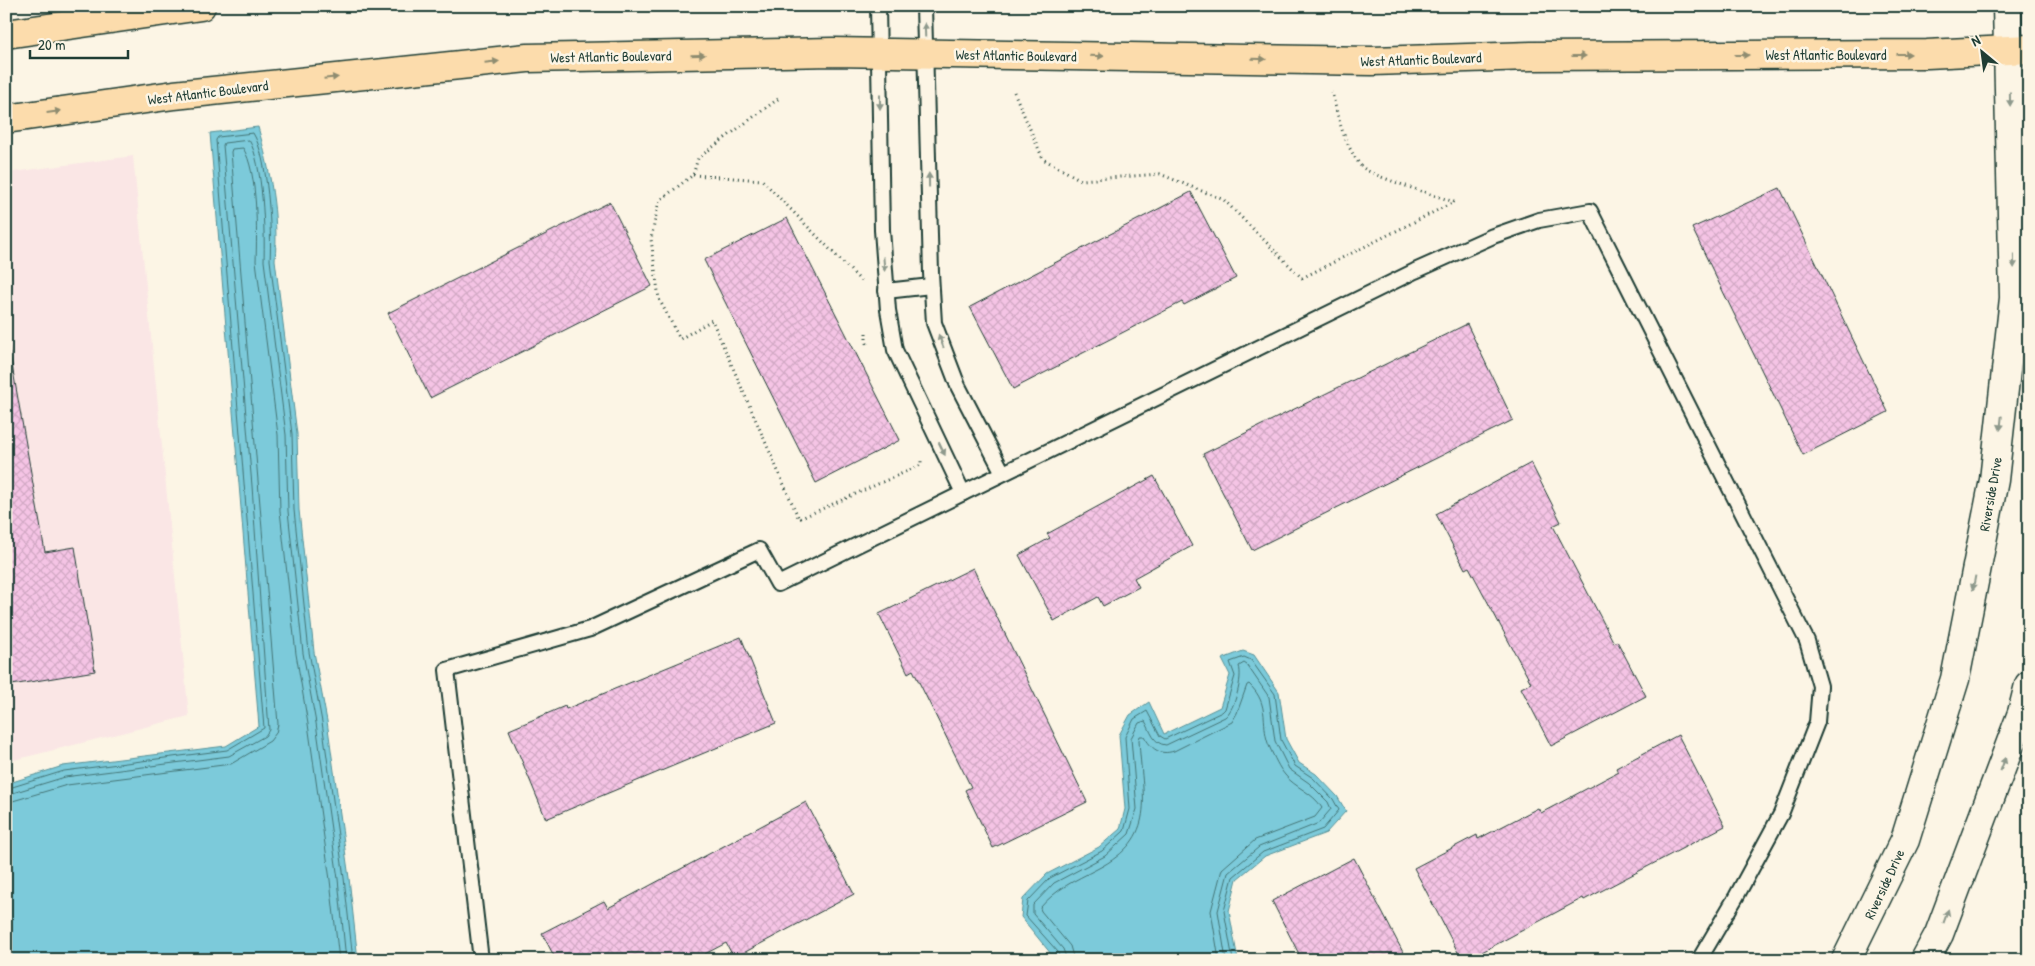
<svg xmlns="http://www.w3.org/2000/svg" width="2035" height="966" font-family="'Patrick Hand',sans-serif">
	<style>
		.built { fill: #fae6e5 }
		.water { fill: #7ccada; stroke: #579298 }
		.lines { fill: none; stroke-linecap: round; stroke-linejoin: round }
		.shore { stroke: #447576; stroke-width: 1 }
		.building { fill: url(#building-cross-hatch); stroke: #1f3d34 }
		.lane-casing { stroke: #1f3d34; stroke-width: 18 }
		.secondary-casing { stroke: #1f3d34; stroke-width: 31 }
		.primary-casing { stroke: #1f3d34; stroke-width: 31 }
		.path { stroke: #1f3d34; stroke-width: 3; stroke-dasharray: 1 4; stroke-linecap: butt }
		.lane { stroke: #fcf5e5; stroke-width: 14 }
		.secondary { stroke: #fcf5e5; stroke-width: 28 }
		.primary { stroke: #fcdcac; stroke-width: 28 }
		.oneway { fill: #8e998c }
		.oneway2 { fill: #8e8c70 }
		.labels { text-anchor: middle; dominant-baseline: central; stroke-width: 5; stroke-linejoin: round; paint-order: stroke }
		.street-label { font-size: 14px; fill: #1f3d34; stroke: #fcf5e5 }
	</style>
	<defs>
		<pattern id="building-cross-hatch" width="8" height="8" patternUnits="userSpaceOnUse" patternTransform="scale(1.25)"><rect width="8" height="8" fill="#f5c4e5"/><path d="M0 0l8 8M0 8l8-8" fill="none" stroke="#d2a9c5"/></pattern>
	</defs>
	<rect width="100%" height="100%" fill="#fcf5e5"/>
	<filter id="ink" filterUnits="userSpaceOnUse"><feTurbulence type="fractalNoise" baseFrequency=".02" numOctaves="2"/><feDisplacementMap in="SourceGraphic" scale="10" xChannelSelector="R" yChannelSelector="G"/><feConvolveMatrix kernelMatrix="1 2 1 2 8 2 1 2 1" color-interpolation-filters="sRGB"/></filter>
	<g filter="url(#ink)">
		<polygon class="built" points="133,156 189,716 6,762 6,173"/>
		<g class="water">
			<path d="M258 127C270 170 279 215 275 260L297 434 299 510 314 652 327 721 349 878 358 960H10L6 958V784L63 766 226 746 259 726 210 133Z"/>
			<polygon points="1243,651 1254,655 1279,692 1286,739 1299,763 1316,774 1337,796 1346,811 1326,833 1265,856 1237,879 1229,911 1238,960 1056,960 1021,917 1023,899 1047,874 1099,847 1120,829 1125,809 1119,735 1130,715 1149,702 1164,734 1220,707 1230,675 1222,659"/>
		</g>
		<g class="lines">
			<g class="shore">
				<path d="M6 789 64 771 227 750 264 728 216 140 218 137 253 133C268 157 272 231 270 260L292 434 294 510 309 652 322 722 344 878 353 960"/>
				<path d="M6 795 65 777 229 756 265 736 269 730 252 486 223 145 224 143 249 140C263 163 265 232 264 261L286 435 288 511 303 653 316 723 338 879 346 960"/>
				<path d="M6 803 67 785 231 764 270 741 276 733 278 724 231 152 232 149 243 148C258 172 257 233 256 261L278 435 280 511 296 654 308 724 330 880 339 960"/>
				<polyline points="1060,960 1058,952 1026,916 1028,901 1050,878 1102,851 1124,831 1130,809 1125,737 1134,719 1147,711 1160,736 1165,739 1222,712 1225,709 1235,676 1230,662 1244,657 1251,660 1275,694 1281,740 1295,766 1313,778 1333,799 1339,810 1323,829 1263,852 1233,877 1224,911 1233,960"/>
				<path d="M1067 960 1063 949 1033 914V905L1054 883 1105 856 1129 834 1137 809 1131 738 1139 723 1145 721C1151 731 1153 744 1166 745L1225 717C1235 709 1243 678 1239 666L1244 663 1247 665 1269 697 1275 741 1289 769 1309 783 1328 802 1331 809 1319 823 1259 847 1228 873 1218 911 1226 960"/>
				<path d="M1074 960 1070 946 1041 911 1040 908C1057 888 1074 881 1097 869 1159 837 1142 798 1139 740L1140 736H1144C1151 748 1159 756 1174 751L1232 722 1237 713 1247 685 1249 684C1272 706 1259 725 1270 748 1274 757 1279 768 1285 775 1295 788 1313 792 1322 808L1315 817 1255 840 1222 869 1211 911 1219 960"/>
			</g>
		</g>
		<g class="building">
			<polygon points="1780,188 1888,412 1803,455 1692,228"/>
			<polygon points="1191,192 1236,278 1184,305 1182,302 1013,389 970,307"/>
			<polygon points="610,202 652,286 430,398 388,313"/>
			<polygon points="787,218 900,440 816,483 704,260"/>
			<polygon points="1467,324 1513,420 1252,550 1203,454"/>
			<polygon points="6,331 45,552 75,547 95,671 6,686"/>
			<polygon points="1531,463 1561,522 1553,526 1614,643 1617,641 1646,696 1551,746 1521,688 1531,683 1469,567 1465,569 1436,514"/>
			<polygon points="1154,476 1192,546 1134,578 1139,587 1103,606 1098,597 1054,621 1019,555 1050,538 1047,534"/>
			<polygon points="973,568 1087,802 993,848 965,790 971,787 913,670 908,673 879,614"/>
			<polygon points="741,637 776,723 546,819 509,730 565,706 566,709"/>
			<polygon points="1678,735 1725,826 1584,900 1583,898 1467,960 1462,960 1414,868 1477,835 1478,839 1538,808 1541,813 1618,772 1616,768"/>
			<polygon points="806,802 854,894 734,958 726,943 705,954 709,960 556,960 542,933 604,901 608,908"/>
			<polygon points="1354,858 1407,960 1298,960 1297,958 1300,956 1272,901"/>
		</g>
		<g class="lines">
			<g class="lane-casing">
				<g id="lane">
					<polyline points="878,6 882,230 888,310 895,350 963,493"/>
					<polyline points="924,6 931,273 934,323 958,386 1003,473"/>
					<polyline points="886,291 931,286"/>
					<polyline points="481,960 447,670 590,629 759,550 778,584 1415,271 1493,236 1539,220 1590,211 1807,641 1820,686 1817,722 1781,814 1736,897 1699,960"/>
				</g>
			</g>
			<g class="secondary-casing">
				<g id="secondary">
					<polyline points="1846,960 1905,840 1955,679 1994,480 2014,298 2007,6"/>
					<polyline points="1925,960 1939,934 2022,713 2029,685"/>
				</g>
			</g>
			<g class="primary-casing">
				<g id="primary">
					<polyline points="6,34 201,6"/>
					<polyline points="6,119 174,95 527,58 833,52 1372,61 1531,56 1927,54 2029,49"/>
				</g>
			</g>
			<g class="path">
				<path d="M1014 92 1043 159 1081 180 1160 174 1224 200 1302 278 1454 202C1438 196 1369 176 1361 166 1344 144 1338 118 1332 92"/>
				<polyline points="778,99 698,158 693,175 659,201 651,239 659,299 680,339 712,320 799,519 921,465 921,461"/>
				<polyline points="693,175 762,180 861,281"/>
				<polyline points="866,333 866,341 868,346"/>
			</g>
			<use href="#lane" class="lane"/>
			<use href="#secondary" class="secondary"/>
			<use href="#primary" class="primary"/>
		</g>
		<defs><path id="oneway-solid" d="M-6-.8H1V-3.2L6.5 0L1 3.2V.8H-6Z" transform="scale(1.25)"/></defs>
		<g class="oneway">
			<use href="#oneway-solid" transform="translate(925 30) rotate(-92)"/>
			<use href="#oneway-solid" transform="translate(2010 99) rotate(89)"/>
			<use href="#oneway-solid" transform="translate(880 102) rotate(90)"/>
			<use href="#oneway-solid" transform="translate(929 180) rotate(-91)"/>
			<use href="#oneway-solid" transform="translate(2014 261) rotate(89)"/>
			<use href="#oneway-solid" transform="translate(884 264) rotate(85)"/>
			<use href="#oneway-solid" transform="translate(941 341) rotate(-111)"/>
			<use href="#oneway-solid" transform="translate(2001 423) rotate(96)"/>
			<use href="#oneway-solid" transform="translate(942 449) rotate(64)"/>
			<use href="#oneway-solid" transform="translate(1974 583) rotate(101)"/>
			<use href="#oneway-solid" transform="translate(2003 764) rotate(-70)"/>
			<use href="#oneway-solid" transform="translate(1946 916) rotate(-70)"/>
		</g>
		<g class="oneway2">
			<use href="#oneway-solid" transform="translate(1904 54)"/>
			<use href="#oneway-solid" transform="translate(698 55) rotate(-1)"/>
			<use href="#oneway-solid" transform="translate(1742 55)"/>
			<use href="#oneway-solid" transform="translate(1097 56) rotate(1)"/>
			<use href="#oneway-solid" transform="translate(1579 56)"/>
			<use href="#oneway-solid" transform="translate(1259 59) rotate(1)"/>
			<use href="#oneway-solid" transform="translate(492 62) rotate(-6)"/>
			<use href="#oneway-solid" transform="translate(331 78) rotate(-6)"/>
			<use href="#oneway-solid" transform="translate(54 112) rotate(-8)"/>
		</g>
	</g>
	<g class="labels">
		<g class="street-label">
			<text x="1826" y="54">West Atlantic Boulevard</text>
			<text transform="translate(1016 55) rotate(1)">West Atlantic Boulevard</text>
			<text transform="translate(611 56) rotate(-1)">West Atlantic Boulevard</text>
			<text transform="translate(1421 59) rotate(-2)">West Atlantic Boulevard</text>
			<text transform="translate(208 92) rotate(-7)">West Atlantic Boulevard</text>
			<text transform="translate(1990 494) rotate(-80)">Riverside Drive</text>
			<text transform="translate(1884 884) rotate(-65)">Riverside Drive</text>
		</g>
	</g>
	<rect width="2035" height="966" fill="none" stroke="#fcf5e5" stroke-width="25"/>
	<rect x="12" y="12" width="2010" height="941" fill="none" stroke="#1f3d34" stroke-width="2" filter="url(#ink)"/>
	<g transform="translate(1982 52) rotate(331)" stroke="#fcf5e5" stroke-width="4" paint-order="stroke">
	<path d="M0-4L9 19L0 12L-9 19Z" fill="#1f3d34"/>
	<text y="-8" font-size="14" font-weight="bold" text-anchor="middle" fill="#1f3d34">N</text>
	</g>
	<path d="M30 50v8h98v-8" fill="none" stroke="#1f3d34" stroke-width="2.5"/>
	<text x="38" y="50" font-size="15" fill="#1f3d34" stroke="#fcf5e5" stroke-width="4" paint-order="stroke">20 m</text>
</svg>
